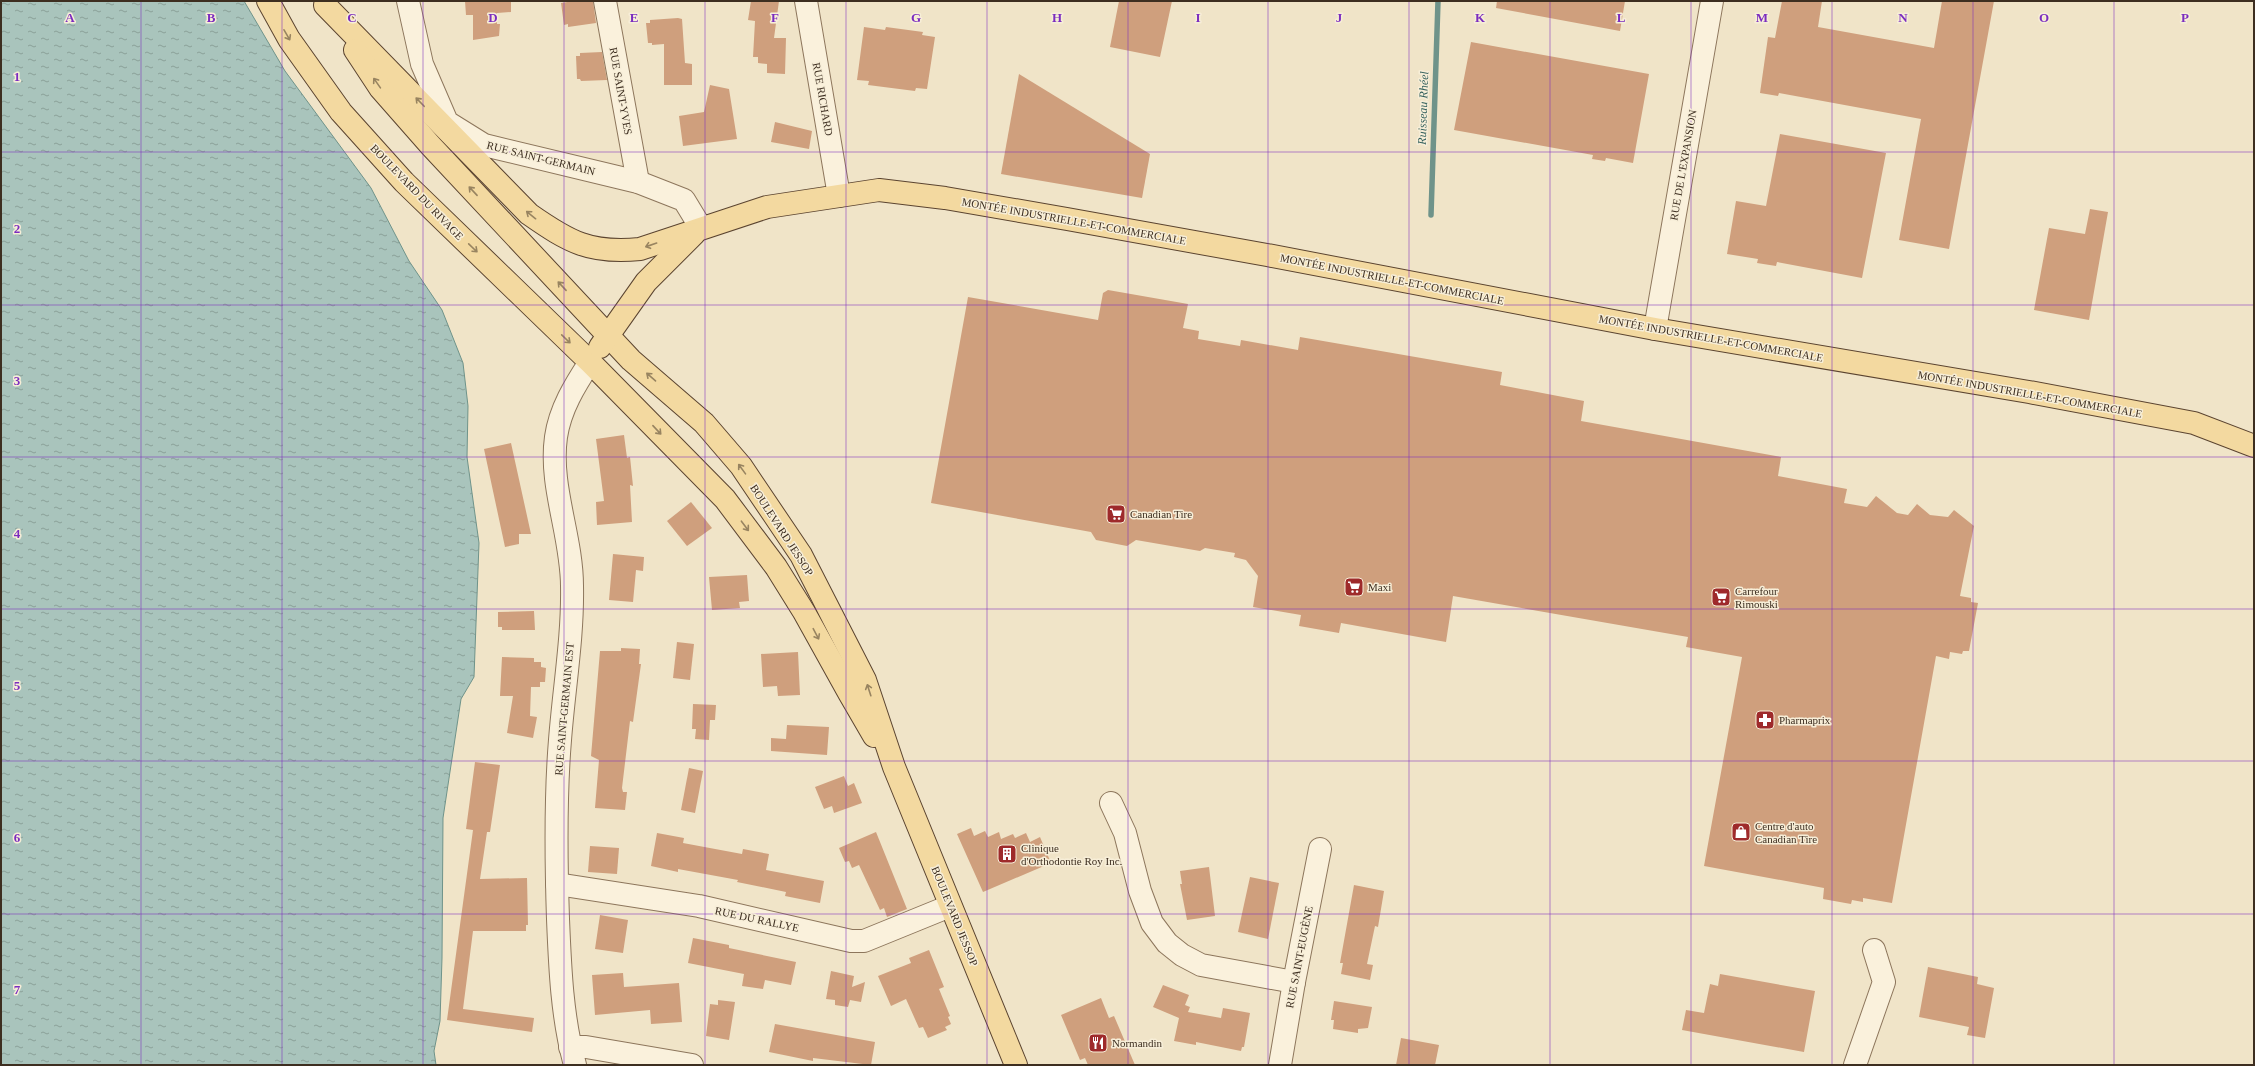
<svg xmlns="http://www.w3.org/2000/svg" width="2255" height="1066" font-family="'Times New Roman',serif">
	<style>
		.water { fill: url(#water-ripples); stroke: #6f938a }
		.lines { fill: none; stroke-linecap: round; stroke-linejoin: round }
		.stream { stroke: #6f938a; stroke-width: 5.5 }
		.building { fill: #cf9f7d }
		.minor-casing { stroke: #8d765c; stroke-width: 24 }
		.major-casing { stroke: #5b4430; stroke-width: 24 }
		.minor { stroke: #faf1dc; stroke-width: 22 }
		.major { stroke: #f3d9a0; stroke-width: 22 }
		.oneway { stroke: #988460 }
		.grid { fill: none; stroke: #7b2cbf; stroke-width: 1; stroke-opacity: 0.55 }
		.labels { text-anchor: middle; dominant-baseline: central; stroke-width: 3; stroke-linejoin: round; paint-order: stroke }
		.street-label { font-size: 11px; fill: #3d2e20; stroke: #f7eed8 }
		.poi-label { font-size: 11px; fill: #3d2e20; stroke: #f7eed8; text-anchor: start }
		.water-label { font-size: 12px; font-style: italic; fill: #2f5d5a; stroke: #f7eed8 }
		.grid-label { font-size: 13px; text-anchor: middle; font-weight: bold; fill: #7b2cbf; stroke: #f7eed8; stroke-width: 3; stroke-linejoin: round; paint-order: stroke }
	</style>
	<defs>
		<pattern id="water-ripples" width="26" height="14" patternUnits="userSpaceOnUse"><rect width="26" height="14" fill="#a9c4bc"/><path d="M2 4q2-2 4 0t4 0M15 11q2-2 4 0t4 0" fill="none" stroke="#8ba098"/></pattern>
	</defs>
	<rect width="100%" height="100%" fill="#f0e4c8"/>
	<polygon class="water" points="1,1 244,1 285,71 371,188 409,261 442,310 463,363 468,406 467,457 479,543 474,677 461,699 443,818 442,958 440,1021 434,1051 436,1065 1,1065"/>
	<g class="lines">
		<polyline class="stream" points="1431,215 1438,1"/>
	</g>
	<g class="building">
		<polygon points="465,1 511,1 511,12 497,13 497,24 500,24 499,36 473,40 473,15 466,15"/>
		<polygon points="574,1 593,1 596,23 568,27 568,24 564,25 561,3"/>
		<polygon points="751,1 779,1 774,38 786,38 785,74 767,73 767,64 758,63 758,57 753,57 755,21 748,20"/>
		<polygon points="1119,1 1172,1 1160,57 1110,47"/>
		<polygon points="1497,1 1625,1 1620,31 1496,8"/>
		<polygon points="1782,1 1822,1 1818,27 1934,48 1942,1 1994,1 1949,249 1899,240 1921,119 1779,93 1778,96 1760,93 1768,37 1775,38"/>
		<polygon points="678,18 682,19 685,63 692,64 692,85 664,85 664,44 652,45 652,43 648,43 646,23 650,23 650,20"/>
		<polygon points="864,27 885,30 886,27 923,32 922,35 935,37 927,89 916,88 915,91 868,85 869,81 857,80"/>
		<polygon points="1471,42 1649,74 1633,163 1606,158 1605,161 1592,159 1593,155 1454,130"/>
		<polygon points="602,52 607,80 581,81 580,79 577,79 576,56 580,56 580,53"/>
		<polygon points="1019,74 1150,154 1142,198 1001,174"/>
		<polygon points="710,85 729,89 737,139 683,146 679,116 704,112"/>
		<polygon points="775,122 812,131 809,149 771,142"/>
		<polygon points="1780,134 1886,153 1862,278 1777,262 1776,266 1757,263 1758,259 1727,254 1736,201 1766,206"/>
		<polygon points="2090,209 2108,212 2089,320 2034,310 2049,228 2085,234"/>
		<polygon points="1108,290 1188,304 1183,328 1199,331 1198,339 1240,346 1241,340 1298,350 1300,337 1502,372 1500,385 1584,401 1581,421 1781,457 1778,476 1847,489 1844,503 1867,507 1876,496 1897,513 1908,515 1917,504 1930,515 1948,517 1954,510 1974,526 1960,596 1971,598 1971,602 1978,603 1969,651 1963,651 1962,654 1950,652 1949,659 1936,656 1892,903 1863,898 1863,902 1852,900 1851,904 1823,899 1824,888 1704,866 1742,657 1686,647 1688,637 1453,596 1446,642 1341,623 1339,633 1299,626 1301,615 1253,607 1258,576 1246,560 1234,557 1235,553 1205,548 1200,551 1136,540 1127,546 1096,540 1091,532 931,503 968,297 1098,320 1103,293"/>
		<polygon points="624,435 627,458 630,457 633,486 630,485 632,522 597,525 596,502 604,501 596,439"/>
		<polygon points="511,443 531,534 519,534 519,544 505,547 484,449"/>
		<polygon points="691,502 712,528 687,546 667,521"/>
		<polygon points="613,554 644,557 643,571 636,570 633,602 609,600"/>
		<polygon points="747,575 749,601 739,602 740,608 712,610 709,577"/>
		<polygon points="534,611 535,630 502,630 502,627 498,627 498,612"/>
		<polygon points="677,642 694,644 690,680 673,678"/>
		<polygon points="621,648 640,649 639,664 641,664 633,722 630,721 622,788 623,792 627,792 625,810 595,808 599,760 591,756 600,651 621,651"/>
		<polygon points="798,652 800,695 778,696 777,686 763,687 761,654"/>
		<polygon points="502,657 534,658 534,662 541,662 541,667 546,668 545,682 540,682 540,687 531,687 530,716 537,717 533,738 507,733 513,696 500,696"/>
		<polygon points="693,704 716,705 715,720 710,720 709,740 695,739 696,729 692,729"/>
		<polygon points="787,725 829,727 827,755 771,751 771,738 786,739"/>
		<polygon points="475,762 500,765 490,832 487,832 480,879 527,878 528,925 526,925 526,931 473,931 463,1009 534,1018 532,1032 447,1020 473,830 466,829"/>
		<polygon points="689,768 703,771 695,813 681,810"/>
		<polygon points="844,776 848,786 854,783 862,803 834,813 832,806 824,809 815,787"/>
		<polygon points="971,828 974,836 985,831 988,837 999,832 1001,839 1013,834 1015,838 1026,833 1030,842 1040,837 1051,863 983,892 957,834"/>
		<polygon points="876,832 907,909 887,917 884,908 880,910 859,865 852,868 849,861 845,862 839,848"/>
		<polygon points="657,833 684,838 683,843 742,854 743,849 769,854 766,870 824,881 820,903 785,896 786,892 737,882 738,880 678,869 678,872 651,866"/>
		<polygon points="590,846 619,848 617,874 588,872"/>
		<polygon points="1209,867 1215,916 1187,920 1180,884 1182,884 1180,871"/>
		<polygon points="1250,877 1279,883 1268,939 1238,932"/>
		<polygon points="1354,885 1384,891 1378,927 1375,926 1367,964 1373,965 1370,980 1341,974 1343,963 1340,963"/>
		<polygon points="600,915 628,920 623,953 595,949"/>
		<polygon points="693,938 729,945 729,948 796,962 791,985 765,980 763,989 742,986 744,974 688,963"/>
		<polygon points="929,950 944,987 939,989 950,1016 948,1017 951,1024 945,1027 947,1030 928,1038 923,1027 919,1028 906,999 891,1006 878,976 911,963 909,958"/>
		<polygon points="1928,967 1978,977 1977,984 1994,988 1985,1038 1967,1035 1969,1027 1919,1017"/>
		<polygon points="831,971 854,976 852,987 865,982 861,1002 850,1000 848,1007 835,1005 835,1000 826,999"/>
		<polygon points="623,973 624,987 679,983 682,1022 651,1024 650,1010 595,1015 592,975"/>
		<polygon points="1720,974 1815,991 1804,1052 1682,1030 1686,1010 1704,1013 1710,984 1718,986"/>
		<polygon points="1163,985 1189,995 1185,1005 1190,1007 1188,1012 1221,1018 1223,1008 1250,1013 1244,1047 1242,1047 1241,1051 1196,1042 1196,1045 1174,1041 1179,1018 1153,1007"/>
		<polygon points="1101,998 1109,1018 1114,1016 1135,1065 1088,1065 1085,1058 1080,1060 1061,1015"/>
		<polygon points="718,1000 735,1002 729,1040 706,1036 710,1004 718,1005"/>
		<polygon points="1334,1001 1372,1007 1368,1028 1358,1029 1358,1033 1333,1029 1334,1020 1331,1020"/>
		<polygon points="775,1024 875,1042 871,1065 813,1058 813,1061 769,1052"/>
		<polygon points="1401,1038 1439,1045 1435,1065 1396,1065"/>
	</g>
	<g class="lines">
		<g class="minor-casing">
			<g id="minor">
				<polyline points="408,1 422,64 447,122 484,145 638,182 684,200 701,228"/>
				<polyline points="605,1 638,182"/>
				<polyline points="806,1 839,196"/>
				<polyline points="1655,329 1712,1"/>
				<polyline points="1111,803 1125,833 1140,891 1152,923 1167,943 1182,955 1201,965 1294,982"/>
				<polyline points="557,884 699,906 851,941 864,941 950,906"/>
				<polyline points="570,1047 586,1047 692,1065"/>
				<path d="M575 1065C562 1018 560 968 558 919 556 859 555 800 560 740 564 688 573 637 572 586 572 536 549 486 556 437 560 409 575 385 590 362"/>
				<polyline points="1280,1065 1294,982 1320,849"/>
				<polyline points="1855,1065 1884,982 1874,950"/>
			</g>
		</g>
		<g class="major-casing">
			<g id="major">
				<polyline points="268,1 289,39 341,112 404,182 590,362 725,499 776,567 804,612 849,693 874,736"/>
				<path d="M325 5 529 214C569 242 590 254 640 249L767 207 879 190 945 198 1067 219 1267 255 1655 329 2029 392 2194 423 2254 446"/>
				<polyline points="355,50 380,88 431,146 631,360 704,423 741,466 801,555 865,680 894,767 1016,1065"/>
				<polyline points="600,347 646,282 694,234"/>
			</g>
		</g>
		<use href="#minor" class="minor"/>
		<use href="#major" class="major"/>
	</g>
	<defs><path id="oneway-shaft" d="M-6 0H5M1.5-3L5.5 0L1.5 3" fill="none" stroke-width="1.6" stroke-linecap="round" stroke-linejoin="round"/></defs>
	<g class="oneway">
		<use href="#oneway-shaft" transform="translate(287 35) rotate(60)"/>
		<use href="#oneway-shaft" transform="translate(377 83) rotate(-125)"/>
		<use href="#oneway-shaft" transform="translate(420 102) rotate(-134)"/>
		<use href="#oneway-shaft" transform="translate(473 191) rotate(-133)"/>
		<use href="#oneway-shaft" transform="translate(531 215) rotate(-141)"/>
		<use href="#oneway-shaft" transform="translate(651 245) rotate(161)"/>
		<use href="#oneway-shaft" transform="translate(473 248) rotate(44)"/>
		<use href="#oneway-shaft" transform="translate(562 286) rotate(-133)"/>
		<use href="#oneway-shaft" transform="translate(566 339) rotate(44)"/>
		<use href="#oneway-shaft" transform="translate(651 377) rotate(-139)"/>
		<use href="#oneway-shaft" transform="translate(657 430) rotate(47)"/>
		<use href="#oneway-shaft" transform="translate(742 469) rotate(-126)"/>
		<use href="#oneway-shaft" transform="translate(745 526) rotate(53)"/>
		<use href="#oneway-shaft" transform="translate(816 634) rotate(62)"/>
		<use href="#oneway-shaft" transform="translate(869 690) rotate(-108)"/>
	</g>
	<path class="grid" d="M141 1V1065M282 1V1065M423 1V1065M564 1V1065M705 1V1065M846 1V1065M987 1V1065M1128 1V1065M1268 1V1065M1409 1V1065M1550 1V1065M1691 1V1065M1832 1V1065M1973 1V1065M2114 1V1065M1 152H2254M1 305H2254M1 457H2254M1 609H2254M1 761H2254M1 914H2254"/>
	<defs>
		<g id="supermarket-square" transform="scale(1)"><rect x="-9" y="-9" width="18" height="18" rx="4" fill="#9e2a2b" stroke="#f7eed8"/><path d="M-6-5.5h2.5l.6 2H6L4.5 2H-2.5L-4.4-4H-6ZM-1.5 3.2a1.3 1.3 0 1 0 .1 0ZM3 3.2a1.3 1.3 0 1 0 .1 0Z" fill="#fff"/></g>
		<g id="pharmacy-square" transform="scale(1)"><rect x="-9" y="-9" width="18" height="18" rx="4" fill="#9e2a2b" stroke="#f7eed8"/><path d="M-2-6h4v4h4v4h-4v4h-4v-4h-4v-4h4Z" fill="#fff"/></g>
		<g id="shop-square" transform="scale(1)"><rect x="-9" y="-9" width="18" height="18" rx="4" fill="#9e2a2b" stroke="#f7eed8"/><path d="M-5-2.5h2.3a2.7 3.5 0 0 1 5.4 0H5L5.5 6h-11ZM-1.5-2.5h3a1.5 2.3 0 0 0-3 0Z" fill="#fff"/></g>
		<g id="building-square" transform="scale(1)"><rect x="-9" y="-9" width="18" height="18" rx="4" fill="#9e2a2b" stroke="#f7eed8"/><path d="M-4-6H4V6H1V3H-1V6H-4ZM-2.5-4.3h1.7v1.8h-1.7ZM.8-4.3h1.7v1.8H.8ZM-2.5-1h1.7V.8h-1.7ZM.8-1h1.7V.8H.8Z" fill="#fff"/></g>
		<g id="restaurant-square" transform="scale(1)"><rect x="-9" y="-9" width="18" height="18" rx="4" fill="#9e2a2b" stroke="#f7eed8"/><path d="M-5-6h1v4h1v-4h1v4h1v-4h1v5L-1.5 .5V6h-2V.5L-5-1ZM5-6V6H3V1.5H1.5Q1.5-4 5-6Z" fill="#fff"/></g>
	</defs>
	<g fill-rule="evenodd">
		<use href="#supermarket-square" x="1116" y="514"/>
		<use href="#supermarket-square" x="1354" y="587"/>
		<use href="#supermarket-square" x="1721" y="597"/>
		<use href="#pharmacy-square" x="1765" y="720"/>
		<use href="#shop-square" x="1741" y="832"/>
		<use href="#building-square" x="1007" y="854"/>
		<use href="#restaurant-square" x="1098" y="1043"/>
	</g>
	<g class="labels">
		<g class="street-label">
			<text transform="translate(621 91) rotate(80)">RUE SAINT-YVES</text>
			<text transform="translate(823 99) rotate(80)">RUE RICHARD</text>
			<text transform="translate(541 158) rotate(14)">RUE SAINT-GERMAIN</text>
			<text transform="translate(1683 165) rotate(-80)">RUE DE L'EXPANSION</text>
			<text transform="translate(417 192) rotate(46)">BOULEVARD DU RIVAGE</text>
			<text transform="translate(1074 221) rotate(10)">MONTÉE INDUSTRIELLE-ET-COMMERCIALE</text>
			<text transform="translate(1392 279) rotate(11)">MONTÉE INDUSTRIELLE-ET-COMMERCIALE</text>
			<text transform="translate(1711 338) rotate(10)">MONTÉE INDUSTRIELLE-ET-COMMERCIALE</text>
			<text transform="translate(2030 394) rotate(10)">MONTÉE INDUSTRIELLE-ET-COMMERCIALE</text>
			<text transform="translate(782 530) rotate(57)">BOULEVARD JESSOP</text>
			<text transform="translate(564 709) rotate(-85)">RUE SAINT-GERMAIN EST</text>
			<text transform="translate(955 916) rotate(68)">BOULEVARD JESSOP</text>
			<text transform="translate(757 919) rotate(12)">RUE DU RALLYE</text>
			<text transform="translate(1299 957) rotate(-79)">RUE SAINT-EUGÈNE</text>
		</g>
		<g class="poi-label">
			<text x="1130" y="514">Canadian Tire</text>
			<text x="1368" y="587">Maxi</text>
			<text x="1735" y="591">Carrefour<tspan x="1735" dy="13">Rimouski</tspan></text>
			<text x="1779" y="720">Pharmaprix</text>
			<text x="1755" y="826">Centre d'auto<tspan x="1755" dy="13">Canadian Tire</tspan></text>
			<text x="1021" y="848">Clinique<tspan x="1021" dy="13">d'Orthodontie Roy Inc.</tspan></text>
			<text x="1112" y="1043">Normandin</text>
		</g>
		<g class="water-label">
			<text transform="translate(1423 108) rotate(-88)">Ruisseau Rhéel</text>
		</g>
	</g>
	<g class="grid-label">
		<text x="70" y="22">A</text>
		<text x="211" y="22">B</text>
		<text x="352" y="22">C</text>
		<text x="493" y="22">D</text>
		<text x="634" y="22">E</text>
		<text x="775" y="22">F</text>
		<text x="916" y="22">G</text>
		<text x="1057" y="22">H</text>
		<text x="1198" y="22">I</text>
		<text x="1339" y="22">J</text>
		<text x="1480" y="22">K</text>
		<text x="1621" y="22">L</text>
		<text x="1762" y="22">M</text>
		<text x="1903" y="22">N</text>
		<text x="2044" y="22">O</text>
		<text x="2185" y="22">P</text>
		<text x="17" y="81">1</text>
		<text x="17" y="233">2</text>
		<text x="17" y="385">3</text>
		<text x="17" y="538">4</text>
		<text x="17" y="690">5</text>
		<text x="17" y="842">6</text>
		<text x="17" y="994">7</text>
	</g>
	<rect width="2255" height="1066" fill="none" stroke="#3d2e20" stroke-width="4"/>
</svg>
